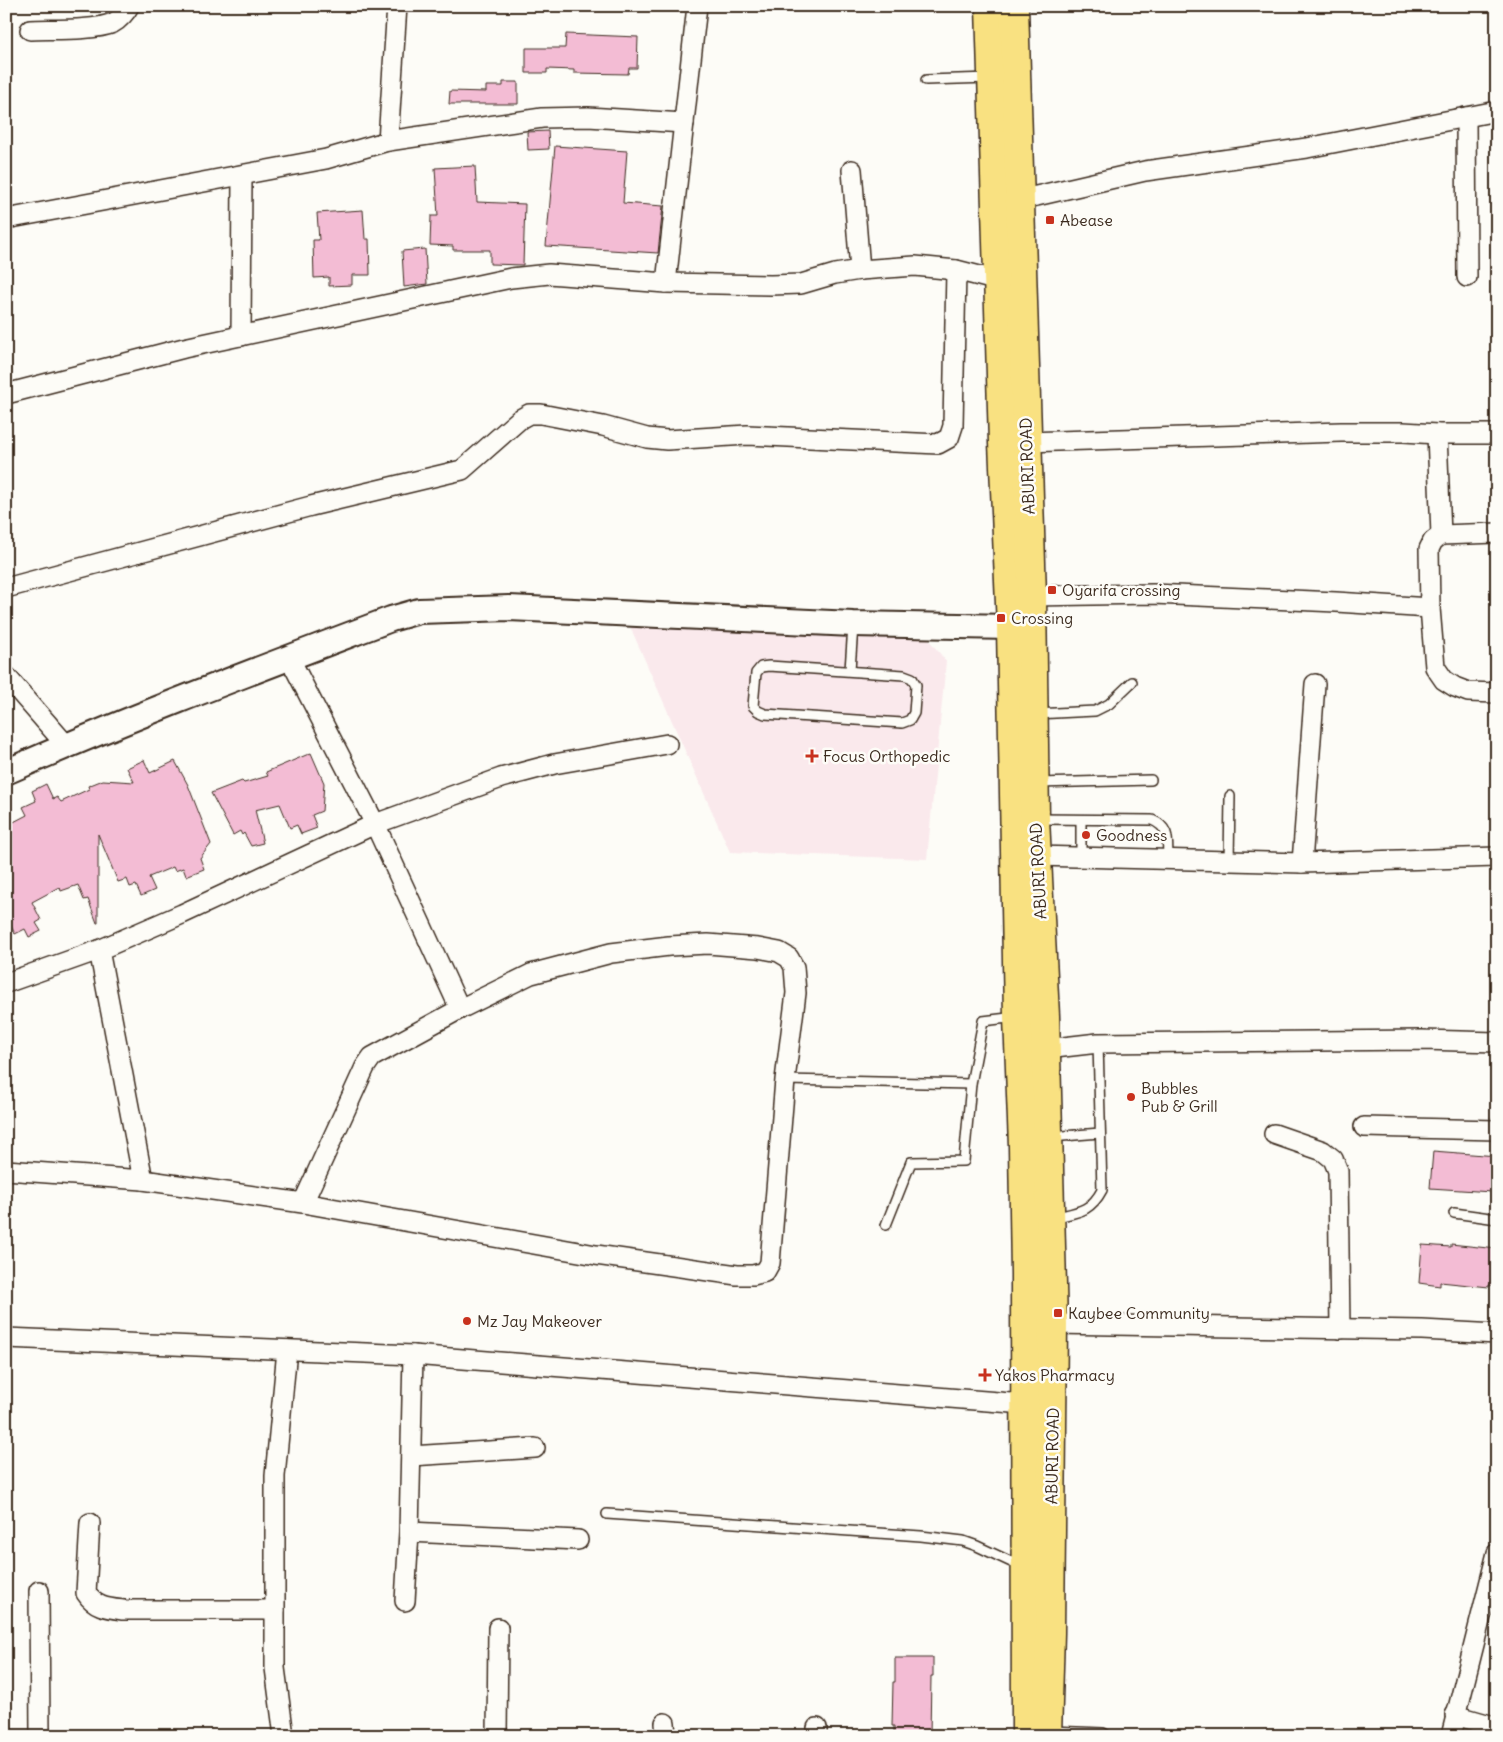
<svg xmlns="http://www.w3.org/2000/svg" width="1503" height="1742" font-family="Delius,sans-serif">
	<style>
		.built { fill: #fae9ec }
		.building { fill: #f3bcd4; stroke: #3b2a1e }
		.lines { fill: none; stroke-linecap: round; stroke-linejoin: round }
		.service-casing { stroke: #3b2a1e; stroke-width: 12 }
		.minor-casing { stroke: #3b2a1e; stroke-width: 22 }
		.tertiary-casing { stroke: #3b2a1e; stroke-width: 28 }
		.trunk-casing { stroke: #3b2a1e; stroke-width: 31 }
		.service { stroke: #fdfcf7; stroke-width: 9 }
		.minor { stroke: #fdfcf7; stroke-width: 19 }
		.tertiary { stroke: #fdfcf7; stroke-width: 24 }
		.trunk { stroke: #f9e181; stroke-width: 28 }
		.poi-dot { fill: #c8321e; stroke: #fdfcf7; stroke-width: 2 }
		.labels { text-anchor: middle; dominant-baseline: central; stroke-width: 5; stroke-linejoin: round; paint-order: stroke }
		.poi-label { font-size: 16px; fill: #3b2a1e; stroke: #fdfcf7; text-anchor: start }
		.street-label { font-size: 16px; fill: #3b2a1e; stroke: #fdfcf7 }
	</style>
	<rect width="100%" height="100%" fill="#fdfcf7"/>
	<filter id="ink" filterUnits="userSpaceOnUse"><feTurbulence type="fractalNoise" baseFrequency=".02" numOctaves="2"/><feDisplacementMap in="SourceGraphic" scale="10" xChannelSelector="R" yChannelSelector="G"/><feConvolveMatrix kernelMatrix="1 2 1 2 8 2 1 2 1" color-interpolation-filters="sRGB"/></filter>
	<g filter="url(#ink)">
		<polygon class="built" points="628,622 925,635 946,661 927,859 730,852"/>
		<g class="building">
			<polygon points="566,34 638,37 637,68 629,68 628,74 574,73 574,70 547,69 547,73 526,73 526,48 565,48"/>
			<polygon points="503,82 518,82 518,104 449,104 450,91 486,92 486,86 503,86"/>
			<polygon points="548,131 549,149 528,150 527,132"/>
			<polygon points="555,146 627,151 623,203 663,206 658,253 546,246"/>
			<polygon points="475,166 477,202 525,204 523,265 490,264 490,250 453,250 453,246 430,245 431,216 438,216 435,168"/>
			<polygon points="363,210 365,239 369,239 370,275 352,275 352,285 329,286 329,277 314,278 313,240 319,240 317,213"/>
			<polygon points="425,249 427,284 404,287 402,251"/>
			<polygon points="311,753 324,783 322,811 312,815 317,828 301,834 297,825 290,828 280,804 255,810 263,843 251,846 244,833 242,835 240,831 233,835 211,793 242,781 244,783 268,776 266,772"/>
			<polygon points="144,760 150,773 175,761 188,785 211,844 200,858 204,869 186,876 183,868 175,871 173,867 149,877 155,890 141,896 136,885 130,887 127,879 118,882 98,834 98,923 97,923 88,899 84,900 78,885 61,891 60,887 32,902 41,920 36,923 41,931 29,937 25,929 15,934 6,916 6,826 27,815 23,807 36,801 32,791 46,784 53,799 57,797 61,802 89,789 88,786 103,780 134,782 127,768"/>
			<polygon points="1433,1151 1497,1156 1497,1183 1493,1182 1492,1192 1430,1188"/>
			<polygon points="1451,1244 1497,1249 1497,1286 1489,1285 1489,1287 1440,1282 1440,1286 1419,1283 1422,1245 1451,1247"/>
			<polygon points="895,1658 933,1658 933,1676 931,1676 930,1736 894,1736 894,1726 892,1726 893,1682 895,1682"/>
		</g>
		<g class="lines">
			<g class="service-casing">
				<g id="service">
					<polyline points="926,80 990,78"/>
					<polygon points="769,666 904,675 912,678 916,685 914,713 910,720 902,723 765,714 758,711 753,706 756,673 761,667"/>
					<polyline points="850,670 853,626"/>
					<polyline points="1036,714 1095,711 1109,704 1132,682"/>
					<polyline points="1038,783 1151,780"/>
					<path d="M1038 819 1152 820C1171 828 1167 841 1168 860"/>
					<polyline points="1081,858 1081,820"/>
					<polyline points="1229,862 1230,796"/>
					<polyline points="785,1080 971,1084"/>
					<polyline points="1051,1137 1100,1133"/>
					<polyline points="1454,1213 1497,1219"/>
					<path d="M1053 1218C1076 1212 1090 1213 1102 1190L1098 1043"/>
					<polyline points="886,1225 911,1162 964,1161 971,1084 983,1021 1016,1017"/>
					<polyline points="607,1514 921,1536 963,1541 977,1546 1022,1567"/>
					<polyline points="1050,1731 1103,1733 1108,1736"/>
				</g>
			</g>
			<g class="minor-casing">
				<g id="minor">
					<path d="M30 30C52 29 94 31 113 23 119 20 126 12 129 6"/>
					<polyline points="1466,117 1467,277"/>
					<polyline points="388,141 397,6"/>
					<polyline points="852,170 860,270"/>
					<polyline points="1019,200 1145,171 1307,148 1497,111"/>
					<polyline points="6,219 326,159 388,141 542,118 588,117 684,123"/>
					<polyline points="666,283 697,6"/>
					<polyline points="241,336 242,175"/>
					<polyline points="6,394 184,348 511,278 549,274 666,283 771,285 801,284 835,274 860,270 915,266 956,270 999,281"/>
					<polyline points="1437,434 1497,434"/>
					<polyline points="1026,442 1341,432 1403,432 1437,434 1441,535"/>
					<polyline points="6,588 311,506 462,470 520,419 529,414 541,414 603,426 647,438 667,440 747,435 938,444 949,438 953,426 956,270"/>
					<polyline points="1032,596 1153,594 1336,602 1430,608 1435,667 1444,680 1455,687 1468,692 1497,693"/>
					<polyline points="1430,608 1429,549 1433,541 1441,535 1497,533"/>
					<polyline points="289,657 375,824 460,1009"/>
					<polyline points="6,676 66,745"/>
					<polyline points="1037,856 1302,863 1497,857"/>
					<polyline points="1302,863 1315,684"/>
					<polyline points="99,950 143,1180"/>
					<polyline points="6,983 99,950 182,914 375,824 501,778 554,764 667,744"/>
					<polyline points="1046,1049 1098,1043 1422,1040 1497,1042"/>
					<polyline points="1364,1127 1497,1130"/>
					<polyline points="1274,1134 1323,1151 1333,1159 1338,1171 1340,1329"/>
					<polyline points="6,1170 143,1180 303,1203 596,1255 737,1275 753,1275 765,1272 770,1263 785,1080 796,993 794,967 789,958 779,952 758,948 708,944 669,946 611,953 531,974 460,1009 372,1057 365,1067 303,1203"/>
					<polyline points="1053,1324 1422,1330 1497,1334"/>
					<polyline points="6,1338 413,1355 1025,1404"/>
					<polyline points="411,1456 535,1448"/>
					<path d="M90 1523 86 1593C95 1607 107 1608 123 1610H275"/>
					<polyline points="409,1532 578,1540"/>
					<polyline points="39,1591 40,1736"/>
					<polyline points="405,1601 409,1532 413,1355"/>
					<polyline points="1455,1715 1497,1727"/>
					<polyline points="665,1723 666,1736"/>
					<polyline points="817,1728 817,1736"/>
					<polyline points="284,1736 275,1668 275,1476 287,1350"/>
					<polyline points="497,1736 498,1628"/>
					<polyline points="1451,1736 1497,1553"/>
				</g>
			</g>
			<g class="tertiary-casing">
				<path id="tertiary" d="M6 772C133 716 262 668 391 619L419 611 509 608 853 624 1011 627"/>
			</g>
			<g class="trunk-casing">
				<g id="trunk">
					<polyline points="990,6 1003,443 1011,627 1018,1017 1023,1146 1025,1274 1026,1736"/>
					<polyline points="1014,6 1032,596 1035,819 1045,1016 1053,1324 1050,1633 1047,1736"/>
				</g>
			</g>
			<use href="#service" class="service"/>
			<use href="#minor" class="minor"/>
			<use href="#tertiary" class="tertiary"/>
			<use href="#trunk" class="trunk"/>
		</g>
	</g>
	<g class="poi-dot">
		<rect x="1045" y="215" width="10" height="10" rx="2.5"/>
		<rect x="1047" y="585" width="10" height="10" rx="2.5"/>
		<rect x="996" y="613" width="10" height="10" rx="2.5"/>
		<path d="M809.5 748.5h5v5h5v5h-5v5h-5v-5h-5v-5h5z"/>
		<circle cx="1086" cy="835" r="5"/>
		<circle cx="1131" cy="1097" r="5"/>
		<rect x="1053" y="1308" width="10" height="10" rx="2.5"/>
		<circle cx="467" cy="1321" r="5"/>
		<path d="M982.5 1367.5h5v5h5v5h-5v5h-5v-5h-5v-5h5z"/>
	</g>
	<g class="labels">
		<g class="poi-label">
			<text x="1060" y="220">Abease</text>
			<text x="1062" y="590">Oyarifa crossing</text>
			<text x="1011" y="618">Crossing</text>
			<text x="823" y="756">Focus Orthopedic</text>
			<text x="1096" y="835">Goodness</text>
			<text x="1141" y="1088">Bubbles<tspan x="1141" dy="18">Pub &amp; Grill</tspan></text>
			<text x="1068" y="1313">Kaybee Community</text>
			<text x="477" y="1321">Mz Jay Makeover</text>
			<text x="995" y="1375">Yakos Pharmacy</text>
		</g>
		<g class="street-label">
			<text transform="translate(1027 466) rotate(-92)">ABURI ROAD</text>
			<text transform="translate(1038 871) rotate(-93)">ABURI ROAD</text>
			<text transform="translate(1052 1456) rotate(-89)">ABURI ROAD</text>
		</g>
	</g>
	<rect width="1503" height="1742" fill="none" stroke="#fdfcf7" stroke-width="25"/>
	<rect x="12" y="12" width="1478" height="1717" fill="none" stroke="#3b2a1e" stroke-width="2" filter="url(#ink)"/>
</svg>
